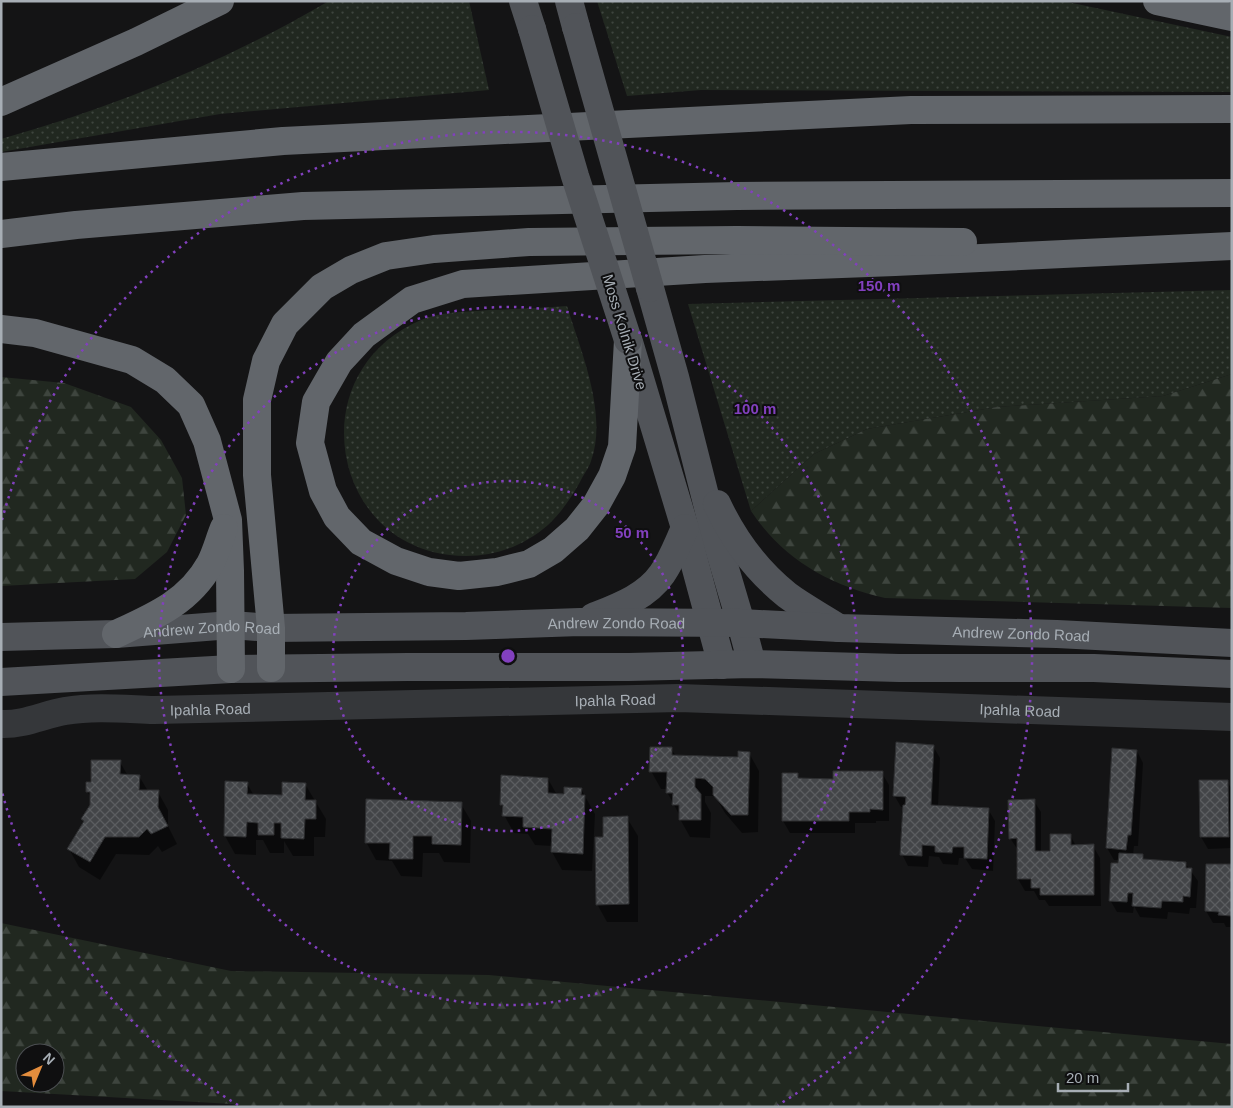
<svg xmlns="http://www.w3.org/2000/svg" width="1233" height="1108" font-family="Arial,sans-serif">
	<style>
		.grass { fill: url(#grass-dots) }
		.forest { fill: url(#forest-firs); fill-rule: evenodd }
		.shadow { fill: #0007 }
		.building { fill: url(#building-cross-hatch); stroke: #2e2f31 }
		.lines { fill: none; stroke-linecap: round; stroke-linejoin: round }
		.minor { stroke: #35373a; stroke-width: 28 }
		.major { stroke: #515459; stroke-width: 28 }
		.highway { stroke: #62666b; stroke-width: 28 }
		.major-bridge { stroke: #515459; stroke-width: 28 }
		.ring { fill: none; stroke: #8240be; stroke-width: 2.5; stroke-dasharray: 2.5 5 }
		.labels { text-anchor: middle; dominant-baseline: central; stroke-width: 4; stroke-linejoin: round; paint-order: stroke }
		.street-label { font-size: 15px; fill: #a7aeb5; stroke: #0f0f10 }
		.centre { fill: #8240be; stroke: #0f0f10; stroke-width: 2.5 }
		.ring-label { font-size: 15px; text-anchor: middle; font-weight: bold; fill: #8240be; stroke: #0f0f10; stroke-width: 4; stroke-linejoin: round; paint-order: stroke }
	</style>
	<defs>
		<pattern id="grass-dots" width="8" height="8" patternUnits="userSpaceOnUse" patternTransform="scale(1.25)"><rect width="8" height="8" fill="#212820"/><path d="M2 2h.1M6 6h.1" fill="none" stroke="#3e453e" stroke-width="1.8" stroke-linecap="round"/></pattern>
		<pattern id="forest-firs" width="22" height="20" patternUnits="userSpaceOnUse" patternTransform="scale(1.25)"><rect width="22" height="20" fill="#212820"/><path d="M5 1l3.5 6h-7zM16 11l3.5 6h-7z" fill="#3e453e"/></pattern>
		<pattern id="building-cross-hatch" width="8" height="8" patternUnits="userSpaceOnUse" patternTransform="scale(1.25)"><rect width="8" height="8" fill="#434548"/><path d="M0 0l8 8M0 8l8-8" fill="none" stroke="#5b5d60"/></pattern>
	</defs>
	<rect width="100%" height="100%" fill="#141415"/>
	<g class="grass">
		<path d="M329 1H469L489 90 220 114 1 152V139C116 107 226 61 329 1Z"/>
		<polygon points="597,1 1063,1 1232,37 1232,92 701,90 627,96"/>
		<polygon points="1232,290 1232,374 1163,396 997,407 867,429 814,454 751,511 688,304"/>
		<path d="M567 306C581 352 608 414 591 461 589 468 583 475 580 482 571 498 561 513 548 525 525 545 497 556 466 556 332 556 296 373 421 320 442 311 466 312 489 310 515 309 541 308 567 306Z"/>
	</g>
	<g class="forest">
		<path d="M1232 374V608L885 598C829 585 783 559 751 511L814 454 867 429 997 407 1163 396Z"/>
		<polygon points="1,377 64,383 131,407 161,440 182,478 186,515 167,552 135,579 1,586"/>
		<path d="M1 923 231 971 489 975 1232 1044V1107H245L232 1104 1 1091ZM25 1053H55V1083H25Z"/>
	</g>
	<g class="shadow">
		<polygon points="933,746 940,758 938,807 988,809 995,821 993,871 972,869 965,858 959,858 958,865 943,864 939,857 929,856 928,867 908,866 902,854 904,807 901,807 894,795"/>
		<polygon points="671,749 676,756 739,758 749,753 759,771 758,832 742,833 725,813 715,796 705,796 705,802 711,813 710,838 690,837 680,819 680,816 667,792 667,789 661,789 651,771"/>
		<polygon points="1137,751 1143,763 1138,846 1134,846 1133,855 1142,856 1145,860 1185,863 1198,881 1196,908 1190,908 1189,914 1168,912 1167,919 1140,917 1134,906 1133,913 1117,912 1110,900 1119,860 1114,860 1107,848"/>
		<polygon points="120,762 128,776 139,776 148,791 158,792 168,810 168,826 177,844 162,852 158,846 149,855 116,854 100,880 79,867 69,849 84,822 83,819 91,805 91,798 87,791 92,783"/>
		<polygon points="882,773 889,785 889,821 876,821 876,823 855,823 855,833 790,833 783,821 797,774 800,779 834,780"/>
		<polygon points="548,779 557,795 566,795 581,789 591,807 595,814 592,871 562,870 552,852 552,846 535,845 528,834 514,833 504,815 504,809 501,805"/>
		<polygon points="1227,782 1232,789 1232,848 1208,849 1201,837"/>
		<polygon points="247,783 254,796 283,797 305,784 326,819 325,837 314,837 314,856 293,856 284,841 284,853 270,853 263,840 256,840 256,855 235,854 225,836"/>
		<polygon points="1034,801 1041,812 1041,852 1051,852 1070,835 1076,846 1093,846 1100,858 1101,906 1049,906 1045,900 1039,900 1034,891 1025,891 1018,879 1018,850 1010,838"/>
		<polygon points="461,804 471,821 470,863 444,862 439,853 423,853 422,877 401,876 392,861 376,860 366,842"/>
		<polygon points="627,818 638,836 638,922 607,922 597,904 605,838"/>
		<polygon points="1232,866 1232,927 1226,927 1224,923 1213,923 1206,911"/>
	</g>
	<g class="building">
		<polygon points="896,742 934,745 931,805 989,808 987,859 964,858 964,847 953,847 952,853 935,852 935,846 922,845 922,856 900,855 903,805 905,805 906,797 893,796"/>
		<polygon points="650,747 672,747 672,755 738,757 738,751 750,752 748,815 731,815 713,795 713,787 705,779 695,778 695,787 701,794 701,820 679,820 679,805 672,805 673,793 666,793 667,772 649,772"/>
		<polygon points="1112,748 1137,750 1131,835 1128,835 1126,850 1106,848"/>
		<polygon points="91,760 121,760 120,774 140,775 139,790 159,790 158,807 168,826 151,834 147,829 139,837 105,837 90,862 67,849 84,821 81,819 90,805 90,792 86,792 86,782 91,782"/>
		<polygon points="833,771 883,771 883,810 870,809 870,812 849,812 849,821 782,821 782,773 798,773 798,778 833,779"/>
		<polygon points="501,775 548,778 548,793 564,794 564,787 582,788 581,795 585,795 583,854 551,852 552,829 523,827 523,817 502,816 503,805 500,805"/>
		<polygon points="1199,780 1228,780 1229,837 1200,837"/>
		<polygon points="225,781 248,782 247,794 282,795 282,782 306,783 305,800 316,800 316,819 305,819 304,839 281,838 281,823 274,823 274,835 258,835 258,823 247,822 246,837 224,836"/>
		<polygon points="366,799 462,802 461,845 432,844 432,836 413,836 413,859 389,859 390,843 365,843"/>
		<polygon points="1035,799 1035,851 1050,851 1050,834 1071,834 1071,845 1094,844 1094,895 1040,895 1040,888 1031,888 1031,879 1017,879 1017,838 1009,839 1008,800"/>
		<polygon points="628,816 629,904 596,905 595,837 603,837 603,817"/>
		<polygon points="1119,853 1143,854 1143,859 1186,862 1186,868 1192,868 1190,897 1183,896 1183,902 1162,901 1161,908 1132,906 1133,893 1128,893 1127,902 1109,901 1111,863 1118,863"/>
		<polygon points="1206,864 1232,864 1232,916 1218,915 1219,912 1205,911"/>
	</g>
	<g class="lines">
		<path class="minor" id="s1" d="M1 724C24 725 43 715 65 711 95 706 124 709 154 710L679 698 1232 717"/>
		<g class="major">
			<polyline points="523,1 532,29"/>
			<polyline points="569,1 576,27"/>
			<polyline points="650,288 675,377 715,535 741,623 752,664"/>
			<polyline points="629,342 685,528 722,665"/>
			<path d="M717 504C733 538 757 571 787 595 803 607 822 617 839 628"/>
			<path d="M593 617C618 607 646 597 662 574 672 560 678 543 685 528"/>
			<path id="s2" d="M1 637 116 634 231 625 271 628 466 626 580 622 741 623 839 628 1057 634 1232 643"/>
			<polyline points="1,682 231,669 408,667 629,667 752,664 899,668 1094,668 1232,674"/>
		</g>
		<g class="highway">
			<polyline points="1157,1 1232,17"/>
			<polyline points="1,102 136,42 220,1"/>
			<polyline points="1,167 283,141 911,110 1232,109"/>
			<polyline points="1,234 76,225 303,206 737,196 1232,193"/>
			<polyline points="1,329 35,333 132,360 165,380 191,405 207,441 228,520 230,571 231,669"/>
			<polyline points="628,340 622,447 612,476 596,505 577,529 553,550 529,564 497,572 459,576 429,572 396,561 361,542 337,517 323,491 310,443 316,402 339,362 364,335 412,300 463,284 705,269 895,262 1232,246"/>
			<path d="M116 634C153 617 189 602 210 564 216 553 219 540 224 528"/>
			<polyline points="271,668 271,628 257,475 257,400 266,361 285,324 322,287 351,270 386,256 434,249 529,242 737,240 963,242"/>
		</g>
		<g class="major-bridge">
			<polyline points="576,27 650,288"/>
			<polyline points="532,29 575,176 628,340"/>
		</g>
	</g>
	<g class="ring">
		<circle cx="508" cy="656" r="175"/>
		<circle cx="508" cy="656" r="349"/>
		<path d="M238 1105A524 524 0 0 1 2 792M2 520A524 524 0 1 1 778 1105"/>
	</g>
	<g class="labels">
		<g class="street-label">
			<text transform="translate(625 332) rotate(73)">Moss Kolnik Drive</text>
			<text stroke="none"><textPath href="#s2" startOffset="616">Andrew Zondo Road</textPath></text>
			<text stroke="none"><textPath href="#s2" startOffset="211">Andrew Zondo Road</textPath></text>
			<text stroke="none"><textPath href="#s2" startOffset="1021">Andrew Zondo Road</textPath></text>
			<text stroke="none"><textPath href="#s1" startOffset="616">Ipahla Road</textPath></text>
			<text stroke="none"><textPath href="#s1" startOffset="211">Ipahla Road</textPath></text>
			<text stroke="none"><textPath href="#s1" startOffset="1021">Ipahla Road</textPath></text>
		</g>
	</g>
	<circle cx="508" cy="656" r="8" class="centre"/>
	<g class="ring-label">
		<text x="879" y="291">150 m</text>
		<text x="755" y="414">100 m</text>
		<text x="632" y="538">50 m</text>
	</g>
	<rect width="1233" height="1108" fill="none" stroke="#a7aeb5" stroke-width="5"/>
	<g transform="translate(40 1068) rotate(44)"><circle r="24" fill="#0f0f10" stroke="#4c4f52"/>
	<path d="M0-4L9 19L0 12L-9 19Z" fill="#e48d3d"/>
	<text y="-8" font-size="14" font-weight="bold" text-anchor="middle" fill="#a7aeb5">N</text>
	</g>
	<path d="M1058 1083v8h70v-8" fill="none" stroke="#a7aeb5" stroke-width="2.5"/>
	<text x="1066" y="1083" font-size="15" fill="#a7aeb5" stroke="#0f0f10" stroke-width="4" paint-order="stroke">20 m</text>
</svg>
